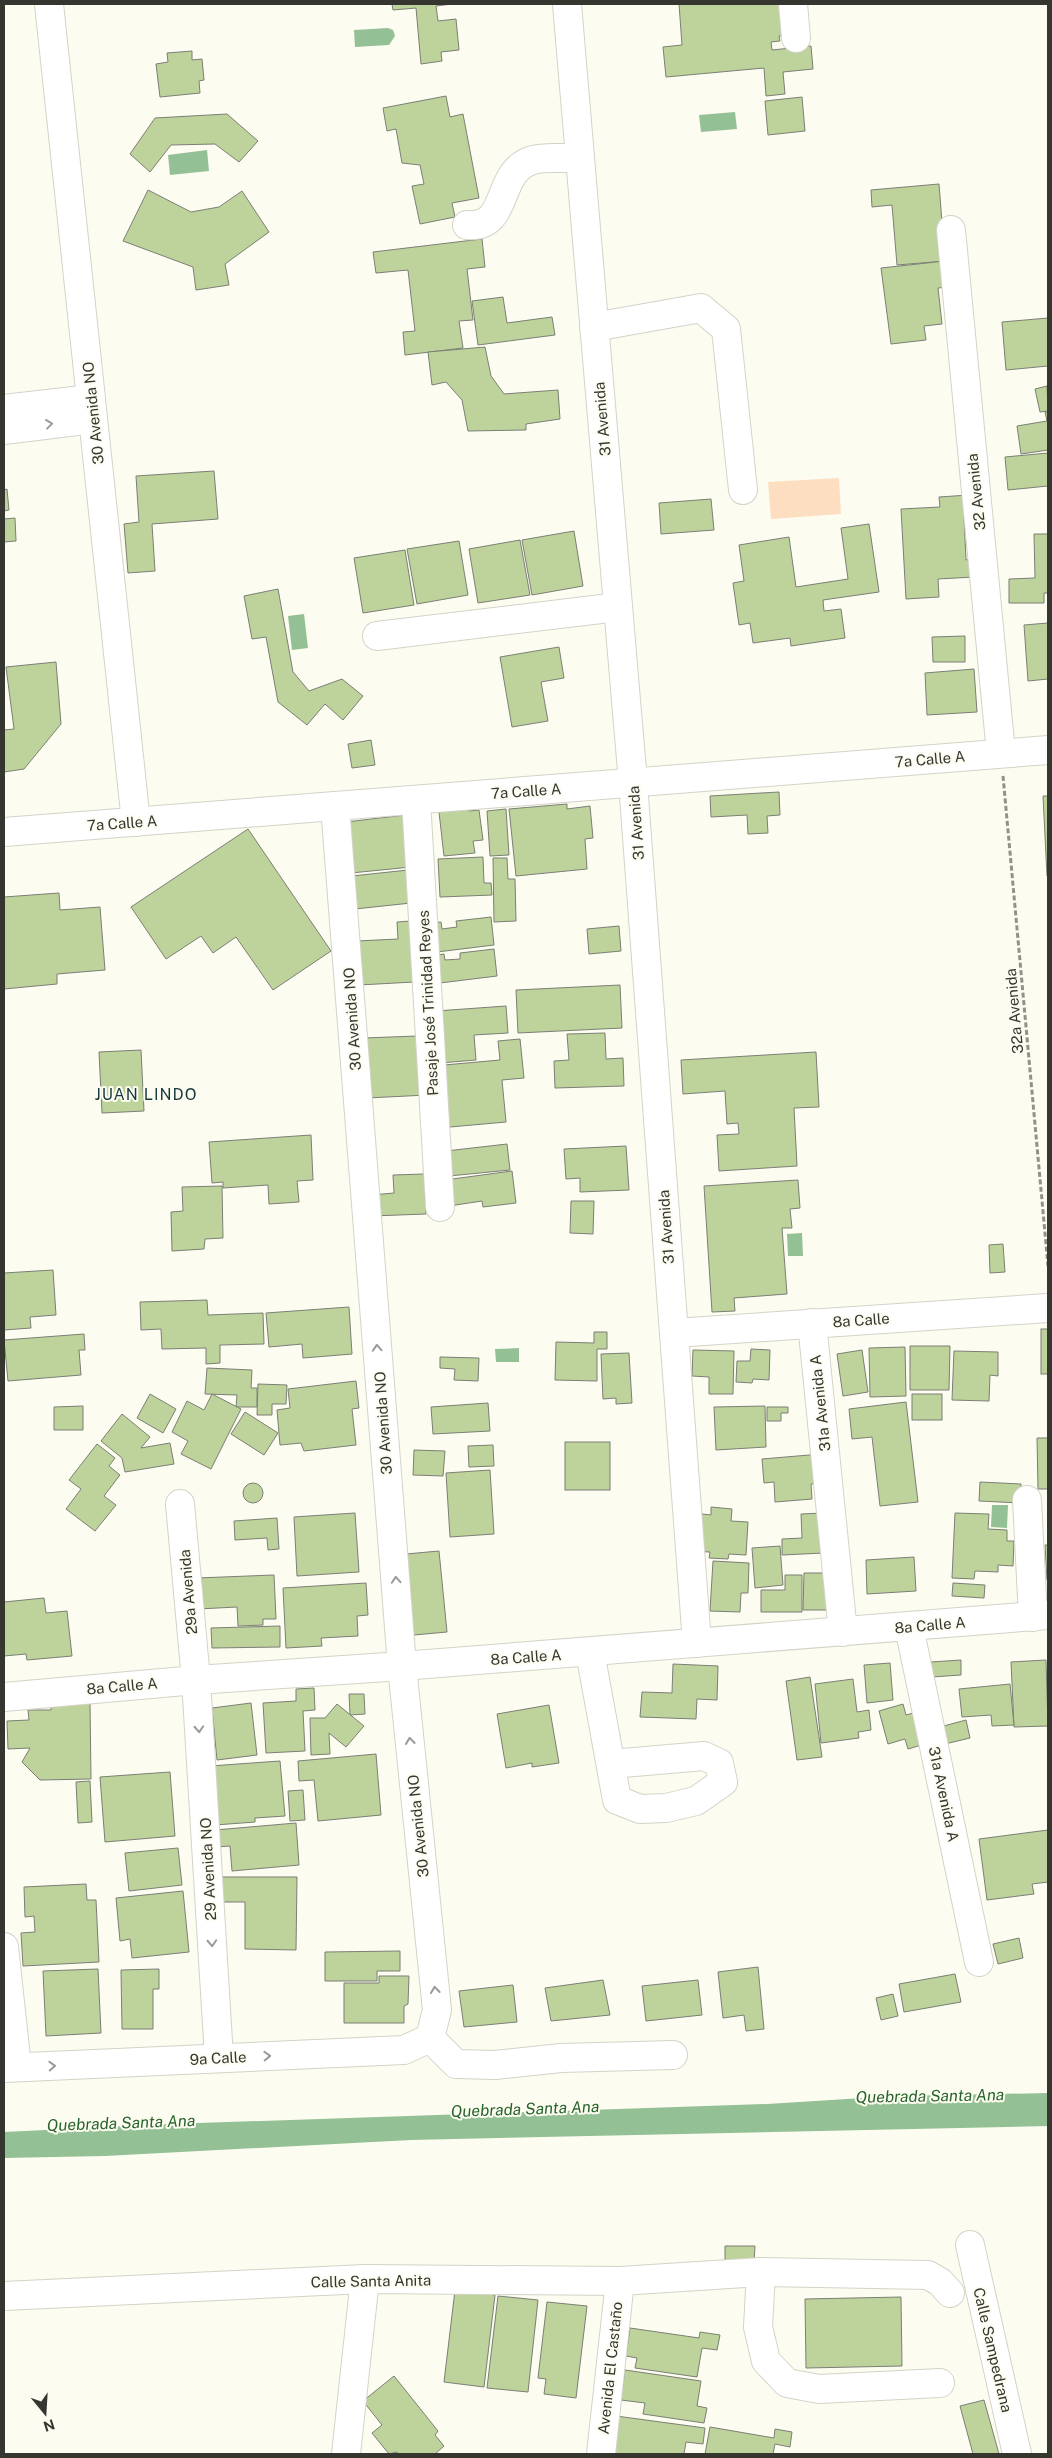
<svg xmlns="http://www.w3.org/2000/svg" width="1052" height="2458" font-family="'Public Sans',sans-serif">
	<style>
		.green { fill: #fedec1 }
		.water { fill: #94c095 }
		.building { fill: #bed39c; stroke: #7b7f75 }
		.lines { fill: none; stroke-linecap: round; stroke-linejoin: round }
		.minor-casing { stroke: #d4d3c8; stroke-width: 30 }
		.path { stroke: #919189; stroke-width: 3; stroke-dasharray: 5 2.5; stroke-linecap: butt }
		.minor { stroke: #fff; stroke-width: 28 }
		.oneway { stroke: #9a9a98 }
		.labels { text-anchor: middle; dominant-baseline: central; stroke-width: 4; stroke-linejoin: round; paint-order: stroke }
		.street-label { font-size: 15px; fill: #363631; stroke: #fdfcf0 }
		.neighbourhood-label { font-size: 16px; letter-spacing: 1px; fill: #16383c; stroke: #fdfcf0 }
		.water-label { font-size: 16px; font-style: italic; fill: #27642d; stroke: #fdfcf0 }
	</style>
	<rect width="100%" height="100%" fill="#fdfcf0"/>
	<polygon class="green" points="839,478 841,514 771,519 768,482"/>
	<g class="water">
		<polygon points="388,28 393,30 395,36 389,45 355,47 354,30"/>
		<polygon points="735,112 737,129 701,132 699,115"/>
		<polygon points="207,150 209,171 170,175 168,155"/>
		<polygon points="304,614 308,648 292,650 288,616"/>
		<polygon points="802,1233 803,1256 788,1256 787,1234"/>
		<polygon points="519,1348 519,1362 496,1362 495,1349"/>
		<polygon points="992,1505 1008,1505 1007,1528 991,1527"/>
		<polygon points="1048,2093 1048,2126 411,2140 105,2156 4,2158 4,2132 170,2124 767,2104 895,2096"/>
	</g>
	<g class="building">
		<polygon points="392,4 452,4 436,6 438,21 456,19 459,50 441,52 442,61 421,64 416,8 393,10"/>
		<polygon points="679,4 791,4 793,34 779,36 780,41 771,42 772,50 811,46 813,69 783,72 785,94 766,96 764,68 666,77 663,47 682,45"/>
		<polygon points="192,51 192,60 202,59 204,80 199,81 200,93 160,97 156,64 168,62 167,53"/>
		<polygon points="446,96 450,117 463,114 479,198 452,203 455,217 420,224 412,186 424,184 420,165 402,163 396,129 387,131 383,108"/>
		<polygon points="802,97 805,131 768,135 765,101"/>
		<polygon points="227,114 258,141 239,162 215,144 171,145 150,172 130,154 155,118"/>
		<polygon points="939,184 945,261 897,265 892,205 872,207 871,190"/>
		<polygon points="148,190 191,212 219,207 242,191 269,232 225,264 229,285 196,290 193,267 123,241"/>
		<polygon points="482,239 485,267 467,269 473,320 459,321 463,348 405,355 403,332 415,331 408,270 376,273 373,252"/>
		<polygon points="945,261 949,287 938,288 942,324 924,326 926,340 891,344 881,268"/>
		<polygon points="503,297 507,323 552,317 555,335 478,345 472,301"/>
		<polygon points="1048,318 1048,366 1006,370 1002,322"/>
		<polygon points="485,347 491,376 504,394 558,390 560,419 526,424 526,430 468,431 462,400 446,382 432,385 428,352"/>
		<polygon points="1047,386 1048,411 1040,412 1035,389"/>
		<polygon points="1045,412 1048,412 1048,450 1021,454 1017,426 1047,421"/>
		<polygon points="1048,453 1048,486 1008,490 1005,457"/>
		<polygon points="214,471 218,519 152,524 155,571 128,573 124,524 139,522 136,476"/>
		<polygon points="7,489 9,510 4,511 4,490"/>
		<polygon points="969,495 970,517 964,517 966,560 973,559 974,577 938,579 939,597 906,599 901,509 940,507 939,497"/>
		<polygon points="711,499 714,530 661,534 659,503"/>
		<polygon points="15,518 16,541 4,542 4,519"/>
		<polygon points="869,524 879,592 823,600 824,611 841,609 845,638 791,646 790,638 753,643 750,623 739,625 733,583 744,581 739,545 789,537 796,587 848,579 841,528"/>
		<polygon points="574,531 583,586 532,595 522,540"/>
		<polygon points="1034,534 1048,534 1048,593 1044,593 1044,603 1009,603 1009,579 1035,578"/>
		<polygon points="520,540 530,595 478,603 469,549"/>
		<polygon points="459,541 468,595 417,604 407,549"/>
		<polygon points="405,550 414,605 363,613 354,558"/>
		<polygon points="278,589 293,672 309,691 342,679 363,696 343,720 325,704 307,725 278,702 266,637 252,639 244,596"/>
		<polygon points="1048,623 1048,679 1028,681 1024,625"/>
		<polygon points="965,636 965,662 933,662 932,637"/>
		<polygon points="559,647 564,678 541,682 548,721 512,727 500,657"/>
		<polygon points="56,662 61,724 24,769 4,772 4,730 14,729 6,667"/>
		<polygon points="974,669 977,712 927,715 925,673"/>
		<polygon points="371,740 375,765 352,768 348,744"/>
		<polygon points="779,792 780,815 767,816 768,833 748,834 747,815 711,817 710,796"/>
		<polygon points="1043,796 1048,796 1048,876 1047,876"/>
		<polygon points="567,804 567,809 590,806 593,838 585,839 587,869 516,876 509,809"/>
		<polygon points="469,809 469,811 479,810 483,840 473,841 475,853 444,856 439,812"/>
		<polygon points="506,809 509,855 490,856 487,811"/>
		<polygon points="405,815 411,867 351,873 346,822"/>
		<polygon points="248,829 331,951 273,990 236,937 213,953 201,936 166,959 131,907"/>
		<polygon points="483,857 484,883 491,883 492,895 440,897 438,859"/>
		<polygon points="493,858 507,858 508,879 515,879 516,921 494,922"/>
		<polygon points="408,870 411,903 355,909 352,876"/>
		<polygon points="59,893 60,910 100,907 105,970 57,974 57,984 4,989 4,897"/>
		<polygon points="491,917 494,945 437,952 433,923 441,922 442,929 457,927 456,921"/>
		<polygon points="411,921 414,982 359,985 357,941 398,939 397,922"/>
		<polygon points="619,926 621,951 589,954 587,929"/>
		<polygon points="494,949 497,976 440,983 437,955 444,954 445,960 460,959 460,953"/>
		<polygon points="620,985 622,1028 518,1033 516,990"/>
		<polygon points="506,1006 508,1033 474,1035 476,1060 440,1063 436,1011"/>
		<polygon points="605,1033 606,1059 623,1058 624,1086 555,1088 554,1061 569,1060 567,1034"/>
		<polygon points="417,1036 427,1095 367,1098 364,1038"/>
		<polygon points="520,1039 524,1078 502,1080 506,1122 439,1128 433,1066 500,1060 498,1041"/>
		<polygon points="141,1050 144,1111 102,1113 99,1052"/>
		<polygon points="816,1052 819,1107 794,1108 797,1166 719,1171 717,1135 739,1134 738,1123 727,1124 725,1091 683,1094 681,1060"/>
		<polygon points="311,1135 313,1180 297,1181 299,1202 269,1204 268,1185 223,1188 223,1182 212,1183 209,1142"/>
		<polygon points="507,1144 510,1170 449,1176 446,1151"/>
		<polygon points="626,1146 629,1190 580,1192 580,1178 566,1179 564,1149"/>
		<polygon points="512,1171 516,1203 483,1207 482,1201 449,1206 445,1180"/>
		<polygon points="424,1174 426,1214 372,1216 371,1195 394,1193 393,1175"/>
		<polygon points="798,1180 800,1208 790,1209 792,1228 782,1228 787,1294 734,1298 735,1311 712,1312 704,1186"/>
		<polygon points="222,1186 223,1238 205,1239 204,1249 172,1251 171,1212 183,1211 182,1187"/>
		<polygon points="571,1201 594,1201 593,1234 570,1233"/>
		<polygon points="1003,1244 1005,1272 990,1273 989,1245"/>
		<polygon points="53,1270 56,1315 30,1317 31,1328 4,1330 4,1273"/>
		<polygon points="207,1300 208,1315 263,1313 264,1344 220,1345 220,1363 206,1364 206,1348 162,1349 161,1329 141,1330 140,1302"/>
		<polygon points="349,1307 352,1354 303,1358 302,1344 269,1347 266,1313"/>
		<rect x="1041" y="1329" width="7" height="45"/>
		<polygon points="594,1332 607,1332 607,1349 597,1349 597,1381 555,1380 556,1342 594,1343"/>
		<polygon points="84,1334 85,1350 79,1350 81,1375 8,1381 4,1340"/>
		<polygon points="910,1346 950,1346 949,1390 910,1390"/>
		<polygon points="905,1347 906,1396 870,1397 869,1348"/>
		<polygon points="751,1349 770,1350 769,1380 753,1379 752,1383 736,1382 737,1361 750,1361"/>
		<polygon points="693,1350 734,1351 733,1394 709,1394 709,1377 692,1376"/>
		<polygon points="862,1350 868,1392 843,1396 837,1354"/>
		<polygon points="954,1351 998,1352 998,1376 990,1375 989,1401 952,1400"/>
		<polygon points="629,1353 632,1403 616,1404 616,1398 603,1399 601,1354"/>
		<polygon points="440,1357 479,1358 478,1381 454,1380 455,1369 440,1368"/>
		<polygon points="207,1368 252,1370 251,1388 257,1388 257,1407 236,1407 237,1395 205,1394"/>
		<polygon points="356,1381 359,1408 352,1409 356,1445 304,1451 301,1443 280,1445 277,1410 290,1408 288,1389"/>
		<polygon points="258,1384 287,1385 286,1404 272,1404 272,1415 257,1415"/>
		<polygon points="150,1394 176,1409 163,1433 137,1418"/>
		<polygon points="212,1394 241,1409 211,1469 181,1454 188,1441 172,1432 187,1401 204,1410"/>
		<rect x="912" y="1394" width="30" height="26"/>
		<polygon points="906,1402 918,1502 880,1506 872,1437 852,1439 849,1409"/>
		<polygon points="488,1403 490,1431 433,1434 431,1407"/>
		<polygon points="83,1406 83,1430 54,1430 54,1407"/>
		<polygon points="765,1406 766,1447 716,1450 714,1407"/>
		<polygon points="767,1407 788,1407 788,1413 781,1413 781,1421 767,1421"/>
		<polygon points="245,1412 278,1433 264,1455 231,1434"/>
		<polygon points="122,1414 150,1437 141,1448 170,1443 174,1464 125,1472 122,1458 101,1441"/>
		<polygon points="1037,1438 1048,1438 1048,1489 1038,1489"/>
		<rect x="565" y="1442" width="45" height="48"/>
		<polygon points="97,1444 115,1458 109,1466 120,1475 104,1496 116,1505 95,1531 66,1509 81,1489 69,1480"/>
		<polygon points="493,1445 494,1466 469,1467 468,1446"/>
		<polygon points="414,1450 445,1451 443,1476 413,1475"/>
		<polygon points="821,1454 823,1483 811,1484 812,1499 775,1502 774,1482 764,1483 762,1459"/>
		<polygon points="490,1470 494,1534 450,1537 446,1473"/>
		<polygon points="980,1482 1021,1484 1020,1503 979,1501"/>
		<circle cx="253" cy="1493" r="10"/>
		<polygon points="711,1507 732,1509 731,1521 748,1522 746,1555 729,1554 728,1559 709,1558 710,1552 691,1551 694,1513 711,1515"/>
		<polygon points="355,1513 359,1572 297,1576 294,1517"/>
		<polygon points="823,1513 824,1553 782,1555 782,1539 802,1538 801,1514"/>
		<polygon points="955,1513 989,1514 988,1529 1007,1530 1007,1541 1014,1541 1013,1566 998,1565 998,1572 975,1571 974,1579 952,1578"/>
		<polygon points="277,1518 279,1549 268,1550 267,1538 235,1540 234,1521"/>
		<polygon points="1045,1545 1048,1545 1048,1580 1047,1580"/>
		<polygon points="780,1546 783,1585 755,1588 752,1548"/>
		<polygon points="439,1551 447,1632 403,1636 395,1555"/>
		<polygon points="914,1557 916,1591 867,1594 866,1560"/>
		<polygon points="713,1561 749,1563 748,1593 741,1593 740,1612 710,1611"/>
		<polygon points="804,1573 828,1573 827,1610 803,1610"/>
		<polygon points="274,1575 276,1619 263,1619 263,1625 238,1626 237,1607 198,1609 197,1578"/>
		<polygon points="785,1575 802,1575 802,1612 761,1612 761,1590 785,1590"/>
		<polygon points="366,1583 368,1615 357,1616 358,1636 321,1638 322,1646 286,1648 283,1588"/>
		<polygon points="953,1583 985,1585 984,1598 952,1596"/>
		<polygon points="44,1598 46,1613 67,1611 72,1656 27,1660 26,1654 4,1656 4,1602"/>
		<polygon points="280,1626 280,1647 212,1648 211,1628"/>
		<polygon points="961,1660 961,1675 932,1677 931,1662"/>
		<polygon points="1046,1660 1048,1726 1014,1727 1011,1662"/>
		<polygon points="890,1663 893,1700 867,1703 864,1665"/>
		<polygon points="673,1664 718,1666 717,1700 697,1699 696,1719 640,1717 642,1692 672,1693"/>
		<polygon points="810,1677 822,1757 797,1760 786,1681"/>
		<polygon points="853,1679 857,1712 869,1710 871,1730 858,1732 859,1738 821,1743 815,1684"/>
		<polygon points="1010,1684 1014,1725 992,1726 991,1715 962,1717 959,1689"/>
		<polygon points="314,1688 315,1710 303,1711 305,1751 266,1753 263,1703 296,1701 296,1689"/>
		<polygon points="349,1694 364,1694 365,1714 350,1715"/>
		<polygon points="51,1703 90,1703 91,1779 40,1780 22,1762 30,1748 8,1749 7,1721 29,1720 28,1710 51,1710"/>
		<polygon points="251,1703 257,1755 217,1760 212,1708"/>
		<polygon points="337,1704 364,1726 346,1747 329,1733 330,1754 311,1755 310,1718 325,1718"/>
		<polygon points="903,1704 906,1715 917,1712 925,1744 908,1749 905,1739 888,1744 879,1711"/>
		<polygon points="549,1705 559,1763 532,1767 532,1763 506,1768 497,1714"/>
		<polygon points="966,1720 970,1738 945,1744 940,1727"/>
		<polygon points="376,1754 381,1815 318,1821 314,1780 299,1781 298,1761"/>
		<polygon points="280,1761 285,1816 255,1818 255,1822 215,1825 210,1766"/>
		<polygon points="170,1772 175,1836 105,1842 100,1777"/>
		<polygon points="90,1781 92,1822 78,1823 76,1782"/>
		<polygon points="303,1790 305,1820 290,1821 288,1791"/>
		<polygon points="296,1823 299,1865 232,1871 230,1846 216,1847 215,1830"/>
		<polygon points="1048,1830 1048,1882 1032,1884 1034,1894 987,1900 979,1839"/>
		<polygon points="178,1848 182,1885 129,1891 125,1853"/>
		<polygon points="221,1877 297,1877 296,1950 245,1949 245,1902 220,1902"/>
		<polygon points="86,1884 87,1900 96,1900 99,1962 23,1966 21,1933 35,1932 34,1916 25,1917 24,1887"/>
		<polygon points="183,1891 189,1952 132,1958 130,1939 120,1941 116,1898"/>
		<polygon points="1019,1938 1023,1958 998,1964 993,1944"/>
		<polygon points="400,1951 400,1971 377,1971 377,1981 325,1981 325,1952"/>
		<polygon points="758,1967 764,2029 746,2031 744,2015 723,2018 718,1972"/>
		<polygon points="98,1969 101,2033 46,2036 43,1971"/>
		<polygon points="159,1969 159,1989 153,1989 153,2029 122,2029 121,1970"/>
		<polygon points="955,1974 961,2002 904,2012 899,1984"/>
		<polygon points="379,1976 409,1976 408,2004 404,2006 404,2023 344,2023 344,1983 379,1983"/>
		<polygon points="603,1980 610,2015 551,2021 545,1988"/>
		<polygon points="698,1980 702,2015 646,2021 642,1986"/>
		<polygon points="513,1985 517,2022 464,2027 459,1991"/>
		<polygon points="893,1994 898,2016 881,2020 876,1998"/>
		<polygon points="725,2246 755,2246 754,2262 725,2262"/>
		<polygon points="455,2290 495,2295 484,2387 444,2382"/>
		<polygon points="498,2296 538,2300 528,2392 487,2388"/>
		<polygon points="901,2297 902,2366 806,2368 805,2299"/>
		<polygon points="547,2302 587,2306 576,2398 544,2394 546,2379 538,2378"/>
		<polygon points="630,2328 699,2338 700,2332 720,2335 717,2350 702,2348 697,2377 635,2368 637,2358 626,2356"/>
		<polygon points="625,2370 701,2381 697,2406 707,2408 704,2423 643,2414 645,2403 621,2400"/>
		<polygon points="394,2376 438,2431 435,2435 444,2446 435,2454 399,2454 397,2452 389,2454 372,2433 382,2425 363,2401"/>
		<polygon points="984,2400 999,2454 973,2454 960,2406"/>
		<polygon points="616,2416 705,2428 703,2444 686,2442 684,2454 611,2454"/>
		<polygon points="710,2427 774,2438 775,2429 792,2432 790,2447 775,2444 773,2454 705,2454"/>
	</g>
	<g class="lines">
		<g class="minor-casing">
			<g id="minor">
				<polyline points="49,4 136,822"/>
				<polyline points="567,4 633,783 697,1643"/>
				<polyline points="793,4 796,38"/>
				<path d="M467 225C511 229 494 171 533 160 546 156 566 159 580 158"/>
				<polyline points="951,230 1001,753"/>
				<polyline points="594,327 701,308 726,329 743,490"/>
				<polyline points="4,409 91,399"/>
				<polyline points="4,430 93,419"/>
				<polyline points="377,636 618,607"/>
				<polyline points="416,800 440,1207"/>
				<polyline points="335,806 402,1666 437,2010 430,2038"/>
				<polyline points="4,832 1048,750"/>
				<polyline points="812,1323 843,1632"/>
				<polyline points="674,1333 1048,1308"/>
				<polyline points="1027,1500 1033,1617"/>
				<polyline points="180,1504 196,1680 219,2058"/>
				<polyline points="909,1627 979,1962"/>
				<polyline points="590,1652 617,1800 640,1809 666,1808 696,1801 723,1782 719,1763 704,1756 611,1764"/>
				<polyline points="4,1697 196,1680 402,1666 1048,1615"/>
				<polyline points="4,1947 17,2067"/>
				<polyline points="430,2038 456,2064 495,2065 561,2058 673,2055"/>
				<polyline points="4,2068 404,2050 430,2038"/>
				<polyline points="970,2245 1017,2454"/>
				<polyline points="761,2272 758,2327 766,2361 787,2383 819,2389 940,2383"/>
				<polyline points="4,2296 365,2279 620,2281 761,2272 928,2275 940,2282 950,2293"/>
				<polyline points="346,2454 365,2279"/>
				<polyline points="601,2454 620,2281"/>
			</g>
		</g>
		<polyline class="path" points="1003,776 1048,1266"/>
		<use href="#minor" class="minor"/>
	</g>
	<defs><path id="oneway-chevron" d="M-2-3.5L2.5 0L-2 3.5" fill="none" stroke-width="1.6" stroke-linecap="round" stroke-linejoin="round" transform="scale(1.25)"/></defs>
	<g class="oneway">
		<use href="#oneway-chevron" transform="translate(49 424) rotate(-7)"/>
		<use href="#oneway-chevron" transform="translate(377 1348) rotate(-94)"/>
		<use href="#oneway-chevron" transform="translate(396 1580) rotate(-94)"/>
		<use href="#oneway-chevron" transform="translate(199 1729) rotate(87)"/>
		<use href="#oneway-chevron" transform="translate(410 1741) rotate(-96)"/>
		<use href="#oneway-chevron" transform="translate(212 1943) rotate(87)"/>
		<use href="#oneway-chevron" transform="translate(435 1990) rotate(-96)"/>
		<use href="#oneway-chevron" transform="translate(267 2056) rotate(-2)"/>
		<use href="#oneway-chevron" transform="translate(52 2066) rotate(-3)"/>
	</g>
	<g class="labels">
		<g class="street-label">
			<text transform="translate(93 413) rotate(-96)">30 Avenida NO</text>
			<text transform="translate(602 419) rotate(-95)">31 Avenida</text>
			<text transform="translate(976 492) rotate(-96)">32 Avenida</text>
			<text transform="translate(930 759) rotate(-5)">7a Calle A</text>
			<text transform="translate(526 791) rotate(-4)">7a Calle A</text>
			<text transform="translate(122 823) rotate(-4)">7a Calle A</text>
			<text transform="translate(636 823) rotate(-94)">31 Avenida</text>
			<text transform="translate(428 1003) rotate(-93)">Pasaje José Trinidad Reyes</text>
			<text transform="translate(1014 1011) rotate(-95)">32a Avenida</text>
			<text transform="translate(352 1019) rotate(-94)">30 Avenida NO</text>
			<text transform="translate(666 1227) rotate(-94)">31 Avenida</text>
			<text transform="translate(861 1320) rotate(-4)">8a Calle</text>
			<text transform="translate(820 1403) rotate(-96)">31a Avenida A</text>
			<text transform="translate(383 1423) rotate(-94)">30 Avenida NO</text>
			<text transform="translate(188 1592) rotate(-95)">29a Avenida</text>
			<text transform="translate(930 1625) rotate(-5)">8a Calle A</text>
			<text transform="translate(526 1657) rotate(-4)">8a Calle A</text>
			<text transform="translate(122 1686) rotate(-5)">8a Calle A</text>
			<text transform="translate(944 1794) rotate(78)">31a Avenida A</text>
			<text transform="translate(418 1826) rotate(-96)">30 Avenida NO</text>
			<text transform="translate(208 1869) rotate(-93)">29 Avenida NO</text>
			<text transform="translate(218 2058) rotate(-3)">9a Calle</text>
			<text transform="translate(371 2281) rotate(-1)">Calle Santa Anita</text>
			<text transform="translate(993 2350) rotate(77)">Calle Sampedrana</text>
			<text transform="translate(610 2368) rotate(-84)">Avenida El Castaño</text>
		</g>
		<g class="neighbourhood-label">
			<text x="146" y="1094">JUAN LINDO</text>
		</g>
		<g class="water-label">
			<text transform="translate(930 2096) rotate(-1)">Quebrada Santa Ana</text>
			<text transform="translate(525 2109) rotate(-2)">Quebrada Santa Ana</text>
			<text transform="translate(121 2123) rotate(-2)">Quebrada Santa Ana</text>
		</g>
	</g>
	<rect width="1052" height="2458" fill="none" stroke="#363631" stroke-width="10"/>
	<g transform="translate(45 2413) rotate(162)" stroke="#fdfcf0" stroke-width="4" paint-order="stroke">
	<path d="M0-4L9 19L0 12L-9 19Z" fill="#363631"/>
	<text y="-8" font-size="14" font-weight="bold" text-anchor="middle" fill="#363631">N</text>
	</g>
</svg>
